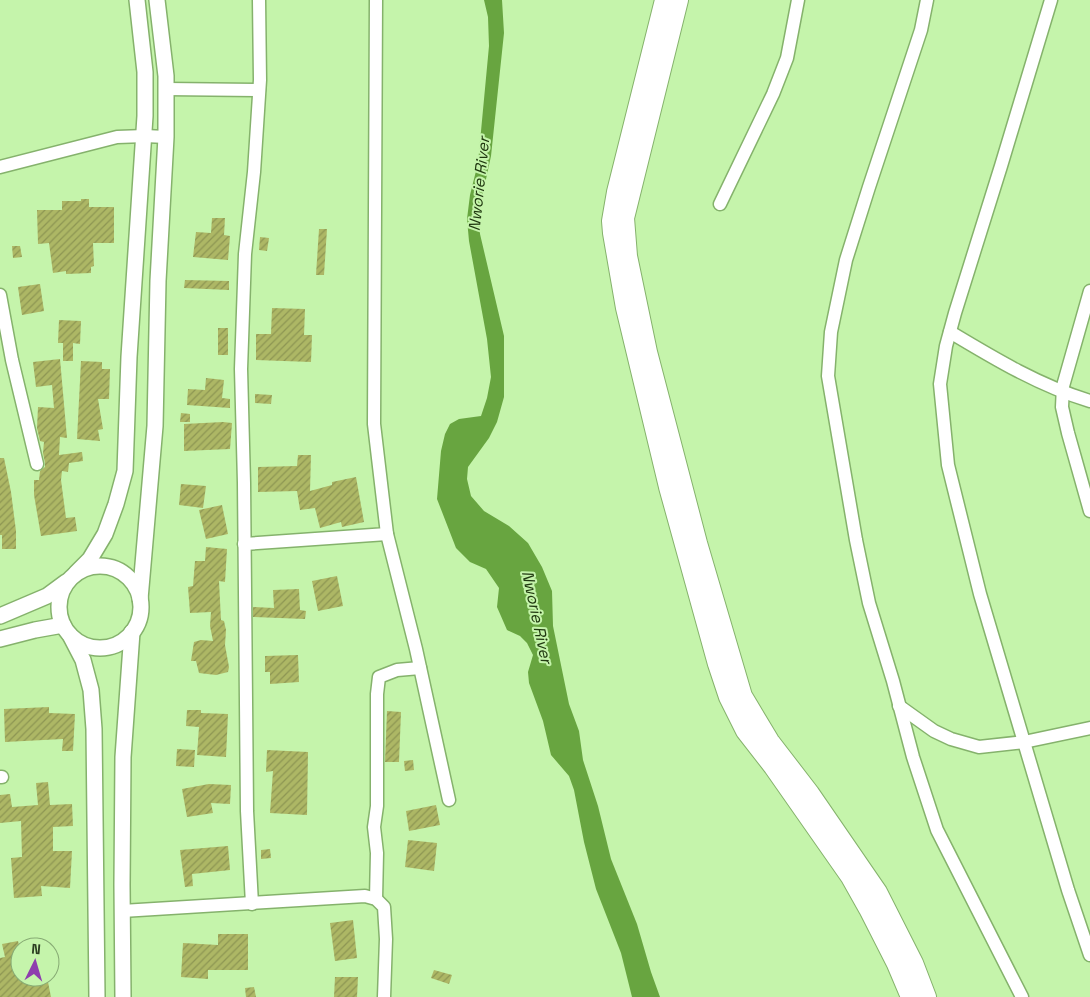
<svg xmlns="http://www.w3.org/2000/svg" width="1090" height="997" font-family="'Space Grotesk',sans-serif">
	<style>
		.water { fill: #68a540 }
		.building { fill: url(#building-hatch) }
		.lines { fill: none; stroke-linecap: round; stroke-linejoin: round }
		.minor-casing { stroke: #85b26c; stroke-width: 15 }
		.tertiary-casing { stroke: #85b26c; stroke-width: 18 }
		.secondary-casing { stroke: #85b26c; stroke-width: 20 }
		.minor { stroke: #fff; stroke-width: 12 }
		.tertiary { stroke: #fff; stroke-width: 15 }
		.secondary { stroke: #fff; stroke-width: 18 }
		.labels { text-anchor: middle; dominant-baseline: central; stroke-width: 4; stroke-linejoin: round; paint-order: stroke }
		.water-label { font-size: 16px; font-style: italic; fill: #203810; stroke: #c5f4ab }
	</style>
	<defs>
		<pattern id="building-hatch" width="6" height="6" patternUnits="userSpaceOnUse" patternTransform="scale(1.25)"><rect width="6" height="6" fill="#adb765"/><path d="M-1 1l2-2M0 6l6-6M5 7l2-2" fill="none" stroke="#8d9653"/></pattern>
	</defs>
	<rect width="100%" height="100%" fill="#c5f4ab"/>
	<polygon class="water" points="484,0 502,0 504,33 491,156 480,207 480,234 504,336 504,397 497,422 489,438 468,467 467,479 471,496 484,511 509,526 528,543 542,567 552,591 553,626 569,704 579,731 583,760 598,806 611,859 637,924 651,972 660,997 632,997 621,953 596,889 584,842 574,790 569,776 551,755 543,721 529,683 528,672 533,655 527,643 520,636 507,630 497,607 499,588 486,569 470,562 456,548 437,499 441,451 445,434 450,424 459,419 481,416 487,398 491,377 487,339 469,241 467,219 470,195 478,163 489,46 488,17"/>
	<g class="building">
		<polygon points="81,199 89,199 89,207 114,207 114,243 93,243 94,266 91,267 91,273 66,274 66,271 53,273 49,243 38,244 37,210 62,210 62,201 81,201"/>
		<polygon points="212,218 225,218 224,235 230,236 228,260 193,257 196,232 211,233"/>
		<polygon points="319,229 327,229 324,275 316,275"/>
		<polygon points="260,237 269,238 267,251 259,250"/>
		<polygon points="12,246 20,246 22,257 13,258"/>
		<polygon points="185,280 229,281 229,290 184,288"/>
		<polygon points="40,284 44,311 22,315 18,287"/>
		<polygon points="272,308 305,309 304,335 312,335 311,362 256,360 256,334 271,334"/>
		<polygon points="59,320 81,321 80,344 73,343 73,361 63,361 63,343 58,343"/>
		<rect x="218" y="328" width="10" height="27"/>
		<polygon points="60,359 67,438 60,437 59,455 82,452 83,461 69,463 68,472 62,471 61,480 66,518 75,517 77,531 41,536 34,495 34,480 39,480 40,471 45,467 45,463 43,453 44,442 40,441 37,428 38,407 54,408 52,385 36,387 33,362"/>
		<polygon points="81,361 102,362 102,369 110,369 109,399 98,399 103,429 98,430 100,441 77,439"/>
		<polygon points="206,378 224,380 222,398 230,399 230,408 187,405 188,389 205,390"/>
		<polygon points="255,394 272,395 271,404 255,403"/>
		<polygon points="181,413 190,414 190,422 180,422"/>
		<polygon points="223,422 232,423 230,449 184,451 184,424"/>
		<polygon points="298,455 311,455 310,491 332,485 332,482 356,477 364,522 342,527 341,522 320,528 315,508 300,510 297,491 258,492 258,467 297,466"/>
		<polygon points="0,458 4,458 11,492 16,531 16,549 2,549 2,535 0,535"/>
		<polygon points="181,484 206,486 203,508 179,505"/>
		<polygon points="222,505 228,534 206,539 199,510"/>
		<polygon points="206,547 227,549 225,582 219,581 221,620 224,621 226,630 225,645 229,667 228,672 216,675 199,673 196,661 191,661 194,642 201,640 213,641 210,626 211,612 190,613 188,587 193,586 195,561 205,561"/>
		<polygon points="337,576 343,606 318,611 312,581"/>
		<polygon points="299,589 300,610 306,611 305,619 253,617 253,607 274,608 273,590"/>
		<polygon points="298,655 299,682 270,684 270,672 265,672 265,656"/>
		<polygon points="49,707 49,713 75,714 73,751 62,751 63,739 5,742 4,709"/>
		<polygon points="187,710 201,710 201,713 228,714 226,757 197,755 199,727 186,726"/>
		<polygon points="387,711 401,712 399,762 385,762"/>
		<polygon points="177,749 195,750 194,767 176,766"/>
		<polygon points="267,750 308,752 307,815 270,813 273,771 266,772"/>
		<polygon points="413,760 414,770 405,771 404,761"/>
		<polygon points="48,782 50,805 72,804 73,826 53,827 53,851 72,851 70,888 41,886 42,896 14,898 11,858 22,857 21,821 0,823 0,795 10,794 12,807 38,805 36,783"/>
		<polygon points="209,784 231,785 230,804 211,803 213,813 187,817 182,789"/>
		<polygon points="436,805 440,825 409,831 406,811"/>
		<polygon points="408,840 437,843 434,871 405,867"/>
		<polygon points="228,846 230,870 192,874 193,886 185,887 180,850"/>
		<polygon points="270,849 271,858 261,859 261,850"/>
		<polygon points="353,920 357,958 335,961 330,923"/>
		<polygon points="218,934 248,934 248,970 208,970 208,979 181,977 183,943 218,945"/>
		<polygon points="18,941 20,949 20,977 47,977 51,997 0,997 0,958 5,957 2,944"/>
		<polygon points="434,970 452,975 449,984 431,978"/>
		<polygon points="335,977 358,977 357,997 334,997"/>
		<polygon points="254,987 256,997 246,997 245,988"/>
	</g>
	<g class="lines">
		<g class="minor-casing">
			<g id="minor">
				<polyline points="927,0 921,30 869,187 846,260 831,332 828,376 856,540 869,603 893,681 913,757 937,830 1022,997"/>
				<polyline points="1051,0 1001,166 955,313 946,346 940,384 948,465 980,594 1068,890 1090,955"/>
				<polyline points="166,89 259,90"/>
				<polyline points="0,167 117,137 145,136 166,137"/>
				<polyline points="720,204 773,94 787,58 798,0"/>
				<polyline points="1090,291 1063,386 1062,407 1068,433 1090,511"/>
				<polyline points="0,295 12,360 37,464"/>
				<path d="M950 332C995 359 1040 386 1090 401"/>
				<polyline points="387,534 416,649 449,800"/>
				<polyline points="244,544 387,534 374,424 376,0"/>
				<polyline points="899,706 934,731 951,739 979,747 1024,742 1090,728"/>
				<polyline points="0,777 2,777"/>
				<polyline points="376,899 377,853 374,827 377,806 377,694 379,677 397,670 420,668"/>
				<polyline points="252,904 247,811 244,483 241,369 245,254 254,172 260,80 259,0"/>
				<polyline points="122,911 365,896 376,899 384,907 386,939 384,997"/>
			</g>
		</g>
		<g class="tertiary-casing">
			<g id="tertiary">
				<circle cx="100" cy="607" r="41"/>
				<polyline points="76,573 90,559 105,534 116,504 125,471 129,357 145,116 145,72 137,0"/>
				<polyline points="140,599 155,426 158,281 166,137 166,76 157,0"/>
				<polyline points="0,616 47,596 66,582"/>
				<polyline points="70,635 83,660 91,690 94,729 97,997"/>
				<polyline points="0,639 35,630 63,625"/>
				<polyline points="123,997 122,885 123,757 132,632"/>
			</g>
		</g>
		<g class="secondary-casing">
			<g id="secondary">
				<polyline points="664,0 616,192 611,221 612,233 625,308 668,487 717,664 728,697 745,731 773,767 850,877 868,909 896,964 910,997"/>
				<polyline points="679,0 625,218 628,256 648,352 698,543 743,696 770,741 810,793 878,892 914,963 927,997"/>
			</g>
		</g>
		<use href="#minor" class="minor"/>
		<use href="#tertiary" class="tertiary"/>
		<use href="#secondary" class="secondary"/>
	</g>
	<g class="labels">
		<g class="water-label">
			<text transform="translate(479 184) rotate(-84)">Nworie River</text>
			<text transform="translate(537 617) rotate(78)">Nworie River</text>
		</g>
	</g>
	<g transform="translate(35 962) rotate(5)"><circle r="24" fill="#c5f4ab" stroke="#87ab74"/>
	<path d="M0-4L9 19L0 12L-9 19Z" fill="#8e3eae"/>
	<text y="-8" font-size="14" font-weight="bold" text-anchor="middle" fill="#2b3d21">N</text>
	</g>
</svg>
